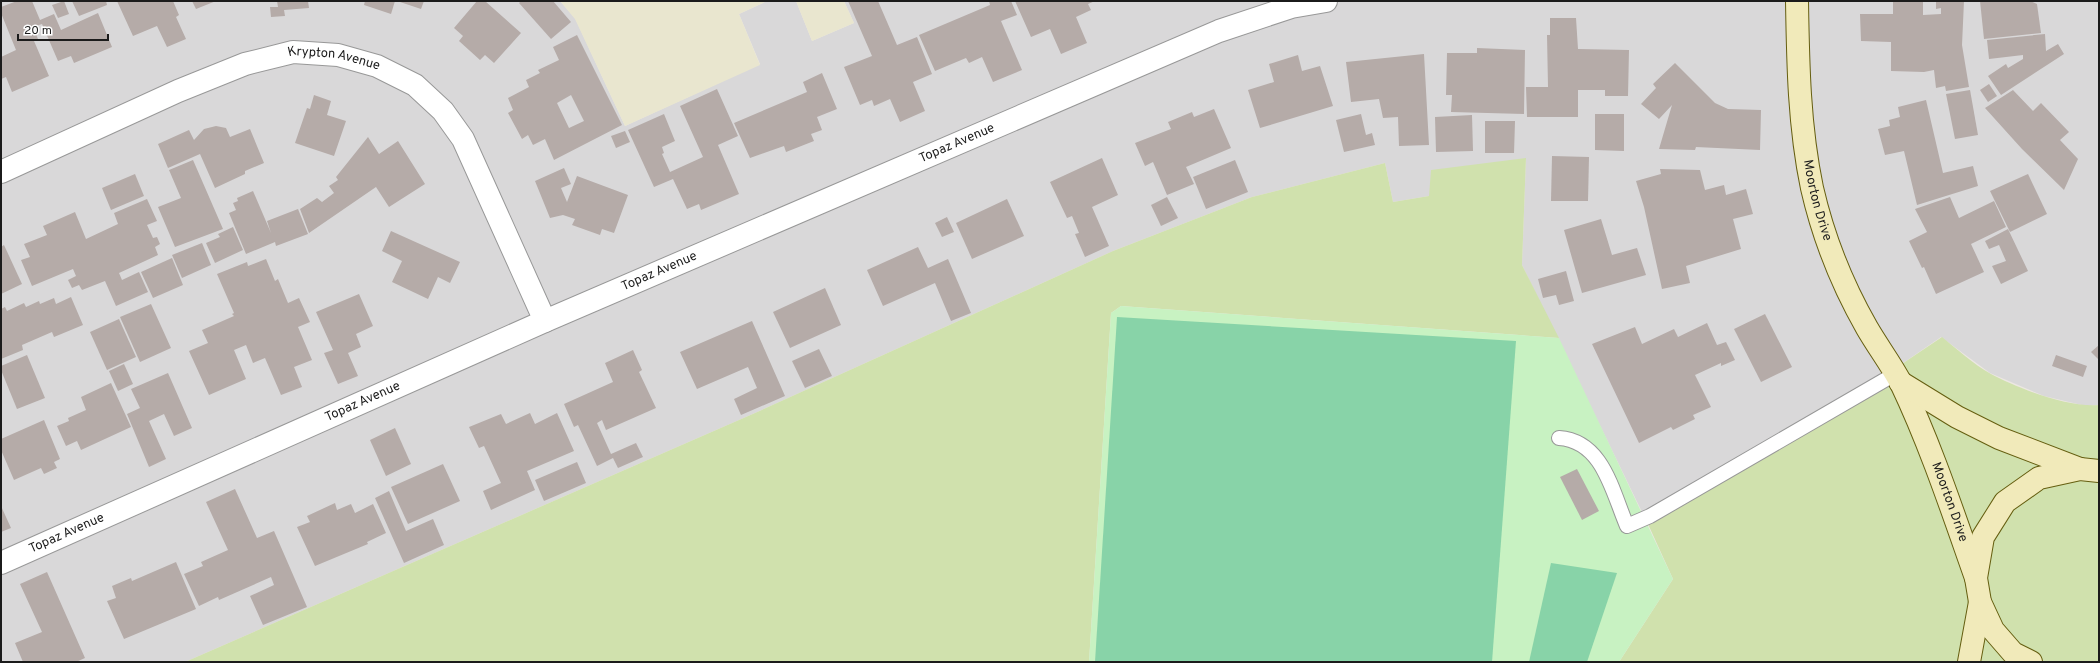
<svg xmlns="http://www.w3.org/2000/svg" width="2100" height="663" font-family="Overpass,sans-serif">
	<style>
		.residential { fill: #d9d8d9 }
		.farmland { fill: #e9e6cf }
		.grass { fill: #d0e1ad }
		.park { fill: #c8f2c2 }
		.pitch { fill: #88d3a8 }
		.building { fill: #b5aba8; fill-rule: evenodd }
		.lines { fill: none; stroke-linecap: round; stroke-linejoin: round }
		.lane-casing { stroke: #989898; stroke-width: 16 }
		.street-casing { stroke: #989898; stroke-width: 24 }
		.secondary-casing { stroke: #655e10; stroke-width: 24 }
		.lane { stroke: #fff; stroke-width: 14 }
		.street { stroke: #fff; stroke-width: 22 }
		.secondary { stroke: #f1eaba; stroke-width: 22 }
		.labels { text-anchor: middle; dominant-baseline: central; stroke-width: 4; stroke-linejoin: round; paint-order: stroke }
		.street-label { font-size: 13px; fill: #1b1b1b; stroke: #fff }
	</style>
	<rect width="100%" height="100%" fill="#ece7e2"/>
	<polygon class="residential" points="1,1 560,1 575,18 625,126 760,64 739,14 767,1 796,1 812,41 854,23 844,1 2099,1 2099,405 2086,406 2044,396 1990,373 1941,337 1890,372 1642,512 1522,265 1526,159 1429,196 1393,202 1385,163 1252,197 1113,251 755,413 185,662 1,662"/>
	<g class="farmland">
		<polygon points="560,1 767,1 739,14 760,65 625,126 575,19"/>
		<polygon points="796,1 844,1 854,23 812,41"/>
	</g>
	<g class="grass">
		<polygon points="1526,158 1522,265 1559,338 1121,306 1111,313 1089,662 185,662 755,413 1113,251 1252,197 1385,163 1393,202 1429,196 1431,170"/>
		<path d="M1942 337C1957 349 1973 364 1991 374 2017 388 2069 408 2099 405V662H1619L1673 579 1648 524 1890 372Z"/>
	</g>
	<polygon class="park" points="1121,306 1559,338 1673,579 1619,662 1089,662 1111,313"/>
	<g class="pitch">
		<polygon points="1117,317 1516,341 1492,662 1095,662"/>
		<polygon points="1551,563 1617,573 1587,662 1529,662"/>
	</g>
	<g class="building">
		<polygon points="17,1 32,1 40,20 54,14 61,30 98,13 112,47 74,63 71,56 58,61 42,24 33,27 38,39 34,41 49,76 12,92 6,77 1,79 1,57 16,50 1,13 1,7"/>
		<polygon points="64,1 69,14 58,18 52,5"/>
		<polygon points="72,1 106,1 107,5 79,16"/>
		<polygon points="117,1 173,1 179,15 176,17 186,39 167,47 157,26 133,36"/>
		<polygon points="192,1 216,1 196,9"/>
		<polygon points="277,1 308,1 309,8 284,10 285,16 271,17 270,7 278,7"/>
		<polygon points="365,1 395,1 391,14 364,5"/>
		<polygon points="397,1 424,1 421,9"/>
		<polygon points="477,1 485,1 521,33 494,63 485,55 480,60 459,41 463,36 454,28"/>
		<polygon points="521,1 553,1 571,22 551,39 519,3"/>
		<polygon points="848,1 878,1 897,45 917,37 932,74 913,82 925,111 900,122 890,99 874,106 872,100 860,105 844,67 872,56"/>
		<polygon points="989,1 1011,1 1017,15 1001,21 1022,70 993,82 982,57 969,63 966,58 935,71 919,35 990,5"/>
		<polygon points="1015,1 1095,1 1088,4 1091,10 1076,17 1087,43 1061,54 1050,29 1031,37"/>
		<polygon points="1893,1 1923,1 1923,15 1941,14 1941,8 1936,9 1936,1 1964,1 1962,45 1969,87 1946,91 1945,86 1936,88 1934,70 1924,72 1891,71 1891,42 1861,41 1860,14 1893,14"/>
		<polygon points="1980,1 2030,1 2037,4 2041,33 1984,39"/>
		<polygon points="1550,18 1576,18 1578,49 1629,50 1628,96 1605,96 1605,90 1578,90 1578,117 1527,117 1526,87 1548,87 1547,35 1550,35"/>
		<polygon points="2045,34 2046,51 2058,44 2064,54 2001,95 1988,76 2006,64 2008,68 2023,59 2023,55 1989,59 1987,40"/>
		<path d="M577 35 622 125 554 160 545 139 533 145 528 135 522 139 508 113 513 110 508 98 529 87 526 80 540 73 538 70 559 60 553 47ZM571 95 584 121 569 128 557 103Z"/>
		<polygon points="1477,48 1525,50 1524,114 1451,112 1452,95 1446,95 1447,53 1477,53"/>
		<polygon points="1424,54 1429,145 1399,146 1398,117 1383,118 1379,99 1351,102 1346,62"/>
		<polygon points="1298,55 1302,71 1320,66 1333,106 1260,128 1248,90 1274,82 1269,64"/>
		<polygon points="1675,63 1715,103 1728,109 1761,110 1760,150 1696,147 1695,150 1659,149 1672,105 1659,119 1641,104 1656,88 1653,84"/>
		<polygon points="822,73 837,109 817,117 822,130 811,134 814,141 786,152 784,146 750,158 734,123 807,92 803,82"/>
		<polygon points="1989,84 1997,96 1988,102 1980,90"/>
		<polygon points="717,89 738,136 718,145 739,194 701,210 699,204 687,209 673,179 654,187 628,130 664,114 675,141 662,147 664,153 662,154 670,172 703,157 680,106"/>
		<polygon points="1970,90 1978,135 1955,139 1946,94"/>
		<polygon points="2013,90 2033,111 2041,103 2069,132 2060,140 2078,159 2064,190 2022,149 1985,108"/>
		<polygon points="314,95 331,101 327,115 346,121 334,156 295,143 307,108 310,109"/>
		<polygon points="1926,100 1943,173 1973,166 1978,186 1917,205 1904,151 1885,155 1878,129 1890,126 1889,120 1900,117 1898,107"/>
		<polygon points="1214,109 1231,148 1186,167 1194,184 1167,195 1153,162 1145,166 1135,143 1171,129 1168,122 1192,112 1194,117"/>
		<polygon points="1361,114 1366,135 1372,133 1375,145 1344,152 1336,120"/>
		<polygon points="1595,114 1624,114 1624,151 1595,150"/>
		<polygon points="1472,115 1473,151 1436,152 1435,117"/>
		<polygon points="1485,121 1515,121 1514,153 1485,153"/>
		<polygon points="216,126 226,128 230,137 250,129 264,163 245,171 245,174 215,188 200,154 168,168 158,144 189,130 194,140 204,129"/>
		<polygon points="625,131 630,142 616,148 611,136"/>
		<polygon points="368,137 379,154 398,141 425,184 389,207 376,187 309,233 300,209 317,198 322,202 334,193 329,186 338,180 336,177"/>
		<polygon points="1552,156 1589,157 1588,201 1551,201"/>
		<polygon points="1102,158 1118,195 1092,207 1109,246 1085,257 1075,234 1079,233 1072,216 1067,218 1050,182"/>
		<polygon points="193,160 223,229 175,247 158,207 181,198 169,170"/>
		<polygon points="1235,160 1248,192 1206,209 1193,177"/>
		<polygon points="564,168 571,184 561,188 567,202 577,176 628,195 614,233 602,229 600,235 572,225 575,219 563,215 550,218 535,181"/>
		<polygon points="1660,169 1700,170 1705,190 1724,185 1726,195 1746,189 1753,214 1733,219 1741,249 1686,266 1690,283 1662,289 1644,207 1636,181 1661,174"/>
		<polygon points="135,174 144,196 111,210 102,188"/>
		<polygon points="2028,174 2047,214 2010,232 1990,191"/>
		<polygon points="253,191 271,233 267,221 298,209 308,234 276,246 275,242 246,254 229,213 236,210 233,203 238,201 237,198"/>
		<polygon points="1167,197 1178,218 1161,226 1151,205"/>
		<polygon points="1950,197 1959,218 1994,201 2006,227 1971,244 1984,272 1936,294 1924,267 1922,268 1909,241 1927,232 1915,209"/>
		<polygon points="147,199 157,221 147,225 153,238 157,237 160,244 155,247 158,255 119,273 122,280 139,272 148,292 116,306 105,281 82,290 79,285 72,288 68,280 76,276 73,269 32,286 21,260 30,257 24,244 47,235 43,226 75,212 86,239 118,224 114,213"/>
		<polygon points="1007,199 1024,236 972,259 956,223"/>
		<polygon points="947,217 954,232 942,237 935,223"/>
		<polygon points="1601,219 1612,255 1637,248 1646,275 1582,293 1564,230"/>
		<polygon points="233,227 243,250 215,263 206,243 220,237 218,234"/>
		<polygon points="2008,229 2028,271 2001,284 1992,266 2006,261 1999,245 1989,249 1985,241"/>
		<polygon points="391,231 460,262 450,283 438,277 428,299 392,282 402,261 382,251"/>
		<polygon points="202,243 211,265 182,278 172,255"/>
		<polygon points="4,245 22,284 1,294 1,247"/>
		<polygon points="918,247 928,268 948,259 971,313 951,321 935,283 883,306 867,270"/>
		<polygon points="172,258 183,285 153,298 141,272"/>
		<polygon points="266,259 275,281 278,279 288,303 299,298 310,322 298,327 312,360 294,367 302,387 281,395 265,358 253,363 246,345 234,350 246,379 209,395 189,351 208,343 202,330 234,316 232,314 234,313 217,274 247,262 248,266"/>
		<polygon points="1566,271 1574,301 1559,305 1556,295 1543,298 1538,279"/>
		<polygon points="825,288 841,325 790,348 773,312"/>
		<polygon points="359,294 373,326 356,334 361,347 348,353 358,376 338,384 324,353 333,350 316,312"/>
		<polygon points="71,297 83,325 54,337 52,332 22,345 23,350 1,359 1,309 5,307 7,311 24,303 26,307 39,301 40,304 54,298 56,304"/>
		<polygon points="151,304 171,348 140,362 120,317"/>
		<polygon points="1765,314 1792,367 1761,382 1734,329"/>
		<polygon points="119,319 136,357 107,370 90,332"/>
		<polygon points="752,321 785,396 741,415 734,399 757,388 748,367 697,389 680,352"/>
		<polygon points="1707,323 1717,345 1726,342 1735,360 1721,366 1721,363 1695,375 1711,407 1693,415 1695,419 1673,430 1671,427 1639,443 1592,344 1635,327 1642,344 1674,329 1678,337"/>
		<polygon points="2099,345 2099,360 2091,352"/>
		<polygon points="819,349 832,376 805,388 792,361"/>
		<polygon points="633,350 642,370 639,372 656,408 606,430 602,420 597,423 611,454 636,443 643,457 618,468 613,458 597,466 578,425 574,427 564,404 613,382 605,363"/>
		<polygon points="27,355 45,398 17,409 1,370 1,366"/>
		<polygon points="2056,355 2087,366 2083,377 2052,366"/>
		<polygon points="124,364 133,384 118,391 109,371"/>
		<polygon points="168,373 192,428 174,436 164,414 149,421 166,459 149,467 127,414 140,408 131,389"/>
		<polygon points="111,383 131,427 81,450 77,441 66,446 57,426 69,421 68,418 86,410 81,397"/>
		<polygon points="530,413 535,424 557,413 574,451 527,471 535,490 491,510 483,491 501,483 484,446 479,448 469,427 501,414 506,424"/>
		<polygon points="44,420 60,459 54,462 57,468 44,474 41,468 14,480 1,450 1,439"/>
		<polygon points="395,428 411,464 386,476 370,440"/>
		<polygon points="577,462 586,483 544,501 535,480"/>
		<polygon points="443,464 460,501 408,524 391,487"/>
		<polygon points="1577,469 1599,511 1582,520 1560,477"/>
		<polygon points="235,489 257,538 274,531 307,607 263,625 250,596 274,585 271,577 219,600 218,597 199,606 184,574 203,566 201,562 228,550 206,502"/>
		<polygon points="389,491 406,531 433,519 444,545 404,563 375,498"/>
		<polygon points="335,503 337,510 351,504 355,513 373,504 386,533 367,542 368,544 315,566 297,527 310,522 307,516"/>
		<polygon points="1,506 11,528 1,532"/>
		<polygon points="176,562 196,609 124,639 107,601 116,598 112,586 131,578 132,581"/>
		<polygon points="47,572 85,658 76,662 23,662 15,643 42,632 20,584"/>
	</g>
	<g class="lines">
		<g class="lane-casing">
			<path id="lane" d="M1559 438C1603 441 1612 491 1627 526L1650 516 1895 374"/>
		</g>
		<g class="street-casing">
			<g id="street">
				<path id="s1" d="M1 172 178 91 245 64 293 52 338 55 377 66 415 85 443 111 463 139 545 321"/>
				<path id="s2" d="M1 563 545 321 1219 31 1291 7 1326 1"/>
			</g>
		</g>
		<g class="secondary-casing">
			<g id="secondary">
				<path id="s3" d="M1797 1C1798 64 1799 126 1812 188 1823 236 1843 286 1867 328 1878 347 1891 364 1901 383 1931 446 1953 513 1976 578"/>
				<polyline points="1900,382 1957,417 1999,438 2080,469"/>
				<polyline points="1969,662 1980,602"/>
				<polyline points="2031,662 2013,653 1993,630 1980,602 1976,578 1983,537 2005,502 2039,478 2080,469 2099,471"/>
			</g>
		</g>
		<use href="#lane" class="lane"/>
		<use href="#street" class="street"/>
		<use href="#secondary" class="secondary"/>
	</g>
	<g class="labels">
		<g class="street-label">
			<text stroke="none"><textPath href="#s1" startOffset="358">Krypton Avenue</textPath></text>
			<text stroke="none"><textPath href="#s2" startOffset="1044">Topaz Avenue</textPath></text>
			<text stroke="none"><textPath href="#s3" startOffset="201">Moorton Drive</textPath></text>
			<text stroke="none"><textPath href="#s2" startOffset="720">Topaz Avenue</textPath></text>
			<text stroke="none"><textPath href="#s2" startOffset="396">Topaz Avenue</textPath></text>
			<text stroke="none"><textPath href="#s3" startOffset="532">Moorton Drive</textPath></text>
			<text stroke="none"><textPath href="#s2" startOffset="72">Topaz Avenue</textPath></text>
		</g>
	</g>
	<rect width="2100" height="663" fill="none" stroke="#1b1b1b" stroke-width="4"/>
	<path d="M18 34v6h90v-6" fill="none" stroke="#1b1b1b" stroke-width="2"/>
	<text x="24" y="34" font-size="12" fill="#1b1b1b" stroke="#ffffff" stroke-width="3" paint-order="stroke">20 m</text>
</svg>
